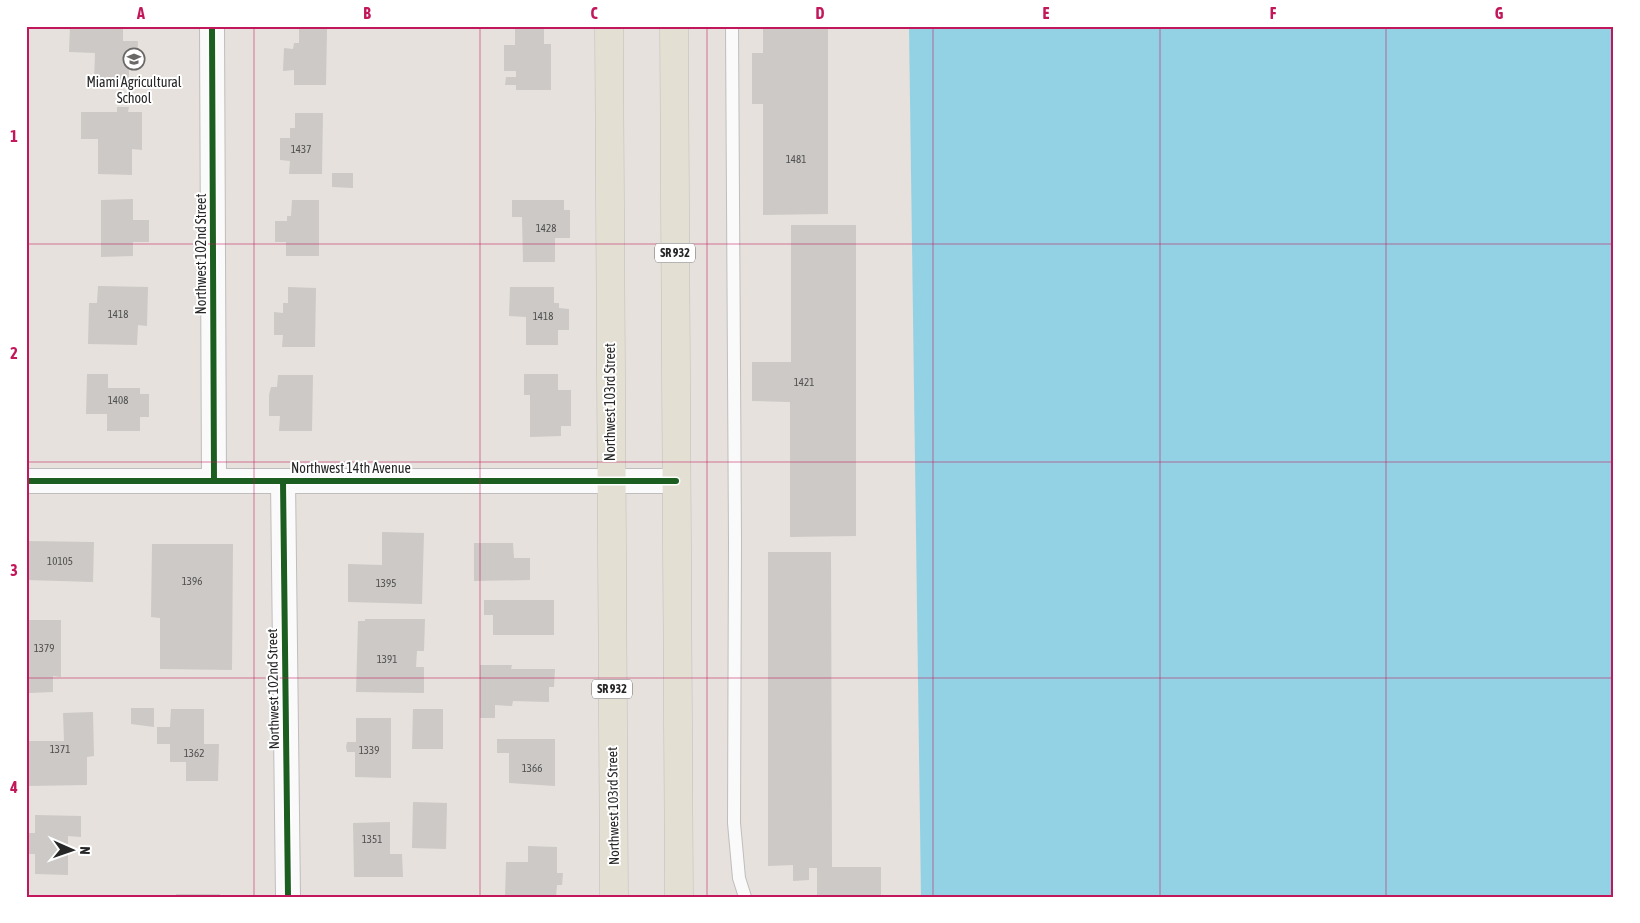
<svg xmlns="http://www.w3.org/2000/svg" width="1640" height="923" font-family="'Asap Condensed',sans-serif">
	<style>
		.water { fill: #93d2e4 }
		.building { fill: #ccc9c6 }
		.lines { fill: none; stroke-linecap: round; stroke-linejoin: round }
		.lane-casing { stroke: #bfbdbe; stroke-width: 14 }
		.street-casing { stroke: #bfbdbe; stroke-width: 26 }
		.primary-casing { stroke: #bfbdbb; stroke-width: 29 }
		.lane { stroke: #fbfafa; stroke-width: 12 }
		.street { stroke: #fbfafa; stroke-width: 24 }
		.primary { stroke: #e4dfd3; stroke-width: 28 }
		.cycleway-casing { stroke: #fff; stroke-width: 9 }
		.cycleway { stroke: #1b5e20; stroke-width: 6 }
		.grid { fill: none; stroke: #c2185b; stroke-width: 1; stroke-opacity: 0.55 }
		.labels { text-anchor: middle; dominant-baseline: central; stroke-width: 4; stroke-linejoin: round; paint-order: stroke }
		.number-label { font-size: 11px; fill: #515050 }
		.shield { fill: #fff; stroke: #686868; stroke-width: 1 }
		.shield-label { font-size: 12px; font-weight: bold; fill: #272727 }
		.poi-label { font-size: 14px; fill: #272727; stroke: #fff }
		.street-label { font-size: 14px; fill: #272727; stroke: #fff }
		.neatline { fill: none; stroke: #c2185b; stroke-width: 2 }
		.grid-label { font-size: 16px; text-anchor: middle; font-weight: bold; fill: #c2185b }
	</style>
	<rect width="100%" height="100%" fill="#e6e1dc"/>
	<polygon class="water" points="909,26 1614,26 1614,897 921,897"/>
	<g class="building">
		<polygon points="70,26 123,26 123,41 138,41 137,68 129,68 129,82 94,81 95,53 69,52"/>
		<polygon points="763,26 828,26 828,214 763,215 763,104 752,104 752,53 763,53"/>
		<polygon points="299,28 327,29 326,85 294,85 294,70 283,71 284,48 293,49 294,43 299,43"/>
		<polygon points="515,28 544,28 544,44 551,44 551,90 516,90 516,85 505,85 506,77 516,77 516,71 504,71 504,45 515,45"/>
		<polygon points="117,107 129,107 128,112 142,112 142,150 132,149 132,175 98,174 98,139 81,139 81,112 117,112"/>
		<polygon points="295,113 323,113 322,174 289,174 290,161 280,160 280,138 290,138 290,128 295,128"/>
		<polygon points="332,173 353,173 353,188 332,187"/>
		<polygon points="133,199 133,220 149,220 149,242 133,242 133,256 101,257 101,200"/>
		<polygon points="292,200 319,200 319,256 286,256 286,242 275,242 275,221 287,221 287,216 291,216"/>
		<polygon points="512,200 564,200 564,210 570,210 570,238 555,238 555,262 523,262 522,217 512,217"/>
		<polygon points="791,225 856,225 856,536 790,537 790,402 752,401 752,362 791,362"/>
		<polygon points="98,286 148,287 147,326 138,325 137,345 88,344 89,303 97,303"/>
		<polygon points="288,287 316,288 315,347 282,347 283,335 274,335 274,312 283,313 283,303 288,303"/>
		<polygon points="510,287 554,287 554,303 559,303 559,308 569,309 569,330 558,330 558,345 526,345 526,317 509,316"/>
		<polygon points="87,374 108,374 108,388 140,388 140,394 149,394 149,417 140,417 140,431 107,431 107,414 86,414"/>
		<polygon points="524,374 558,374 558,390 571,390 571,426 561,426 561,436 530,437 530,395 524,395"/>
		<polygon points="278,375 313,375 312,431 279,431 280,416 269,416 269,395 271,387 277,387"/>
		<polygon points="382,532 424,533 422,604 348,602 348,564 382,565"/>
		<polygon points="26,541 94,542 93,582 26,580"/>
		<polygon points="474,543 513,543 514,558 530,558 530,580 474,581"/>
		<polygon points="152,544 233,544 232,670 160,669 160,618 151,617"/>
		<polygon points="768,552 831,552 832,867 881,867 881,897 817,897 817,868 809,868 809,880 793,881 793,865 768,866"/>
		<polygon points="484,600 554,600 554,635 493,635 493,615 484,615"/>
		<polygon points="365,619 425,619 424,651 417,651 416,667 424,667 424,693 356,692 358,621 365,621"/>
		<polygon points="26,620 61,620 61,677 53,676 53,692 29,693 28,678 26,678"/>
		<polygon points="480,665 512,665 511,669 555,669 554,687 549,687 549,702 513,701 512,706 495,705 495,718 480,718"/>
		<polygon points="131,708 154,708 154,727 131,724"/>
		<polygon points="171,709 204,709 204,744 219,744 218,781 186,781 186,762 170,762 170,744 157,744 157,727 170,727"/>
		<polygon points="413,709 443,709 443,749 412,749"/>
		<polygon points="93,712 94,756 87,757 87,785 26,786 26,741 64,741 63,713"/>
		<polygon points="356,718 391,718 391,778 355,777 355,752 347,752 346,747 347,742 356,742"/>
		<polygon points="497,739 555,739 555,786 509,783 509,753 497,753"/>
		<polygon points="413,802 447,803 446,849 412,848"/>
		<polygon points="35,815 81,816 81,837 68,836 68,875 35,874 35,854 26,854 26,833 35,833"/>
		<polygon points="390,822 390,854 402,854 403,877 354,877 353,823"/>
		<polygon points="528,846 557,847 557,873 563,873 562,885 557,885 556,897 505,897 506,862 528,862"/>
		<rect x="176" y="894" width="44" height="3"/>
	</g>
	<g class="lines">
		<g class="lane-casing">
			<polyline id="lane" points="732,26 735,542 734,823 739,878 745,897"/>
		</g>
		<g class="street-casing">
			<g id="street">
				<polyline points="212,26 214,481"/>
				<polyline points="26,481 676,481"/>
				<polyline points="283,481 288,897"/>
			</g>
		</g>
		<g class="primary-casing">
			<g id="primary">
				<polyline points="609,26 614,897"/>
				<polyline points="674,26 679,897"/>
			</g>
		</g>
		<use href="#lane" class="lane"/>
		<use href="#street" class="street"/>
		<use href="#primary" class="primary"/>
		<g class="cycleway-casing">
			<g id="cycleway">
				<polyline points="212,26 214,481"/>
				<polyline points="26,481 676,481"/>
				<polyline points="283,481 288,897"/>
			</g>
		</g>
		<use href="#cycleway" class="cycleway"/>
	</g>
	<path class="grid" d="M254 26V897M480 26V897M707 26V897M933 26V897M1160 26V897M1386 26V897M26 244H1614M26 462H1614M26 678H1614"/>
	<defs>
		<g id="school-ring" transform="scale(1.125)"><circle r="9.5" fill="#fff" stroke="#6a6866" stroke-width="1.5"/><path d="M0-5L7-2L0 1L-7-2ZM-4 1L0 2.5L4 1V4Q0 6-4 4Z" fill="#6a6866"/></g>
	</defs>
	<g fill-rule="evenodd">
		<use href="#school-ring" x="134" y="59"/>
	</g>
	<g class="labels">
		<g class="number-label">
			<text x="301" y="149">1437</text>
			<text x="796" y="159">1481</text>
			<text x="546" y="228">1428</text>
			<text x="118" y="314">1418</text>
			<text x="543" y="316">1418</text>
			<text x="804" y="382">1421</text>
			<text x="118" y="400">1408</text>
			<text x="60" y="561">10105</text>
			<text x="192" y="581">1396</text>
			<text x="386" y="583">1395</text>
			<text x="44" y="648">1379</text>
			<text x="387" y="659">1391</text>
			<text x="60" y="749">1371</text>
			<text x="369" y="750">1339</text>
			<text x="194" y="753">1362</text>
			<text x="532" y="768">1366</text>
			<text x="372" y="839">1351</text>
		</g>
		<g class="shield">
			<rect x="655" y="243.5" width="40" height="19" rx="4"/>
			<rect x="592" y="679.5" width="40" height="19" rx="4"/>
		</g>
		<g class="shield-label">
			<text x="675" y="253">SR 932</text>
			<text x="612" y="689">SR 932</text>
		</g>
		<g class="poi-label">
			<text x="134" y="82">Miami Agricultural<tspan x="134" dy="16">School</tspan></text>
		</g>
		<g class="street-label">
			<text transform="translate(201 254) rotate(-90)">Northwest 102nd Street</text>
			<text transform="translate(610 402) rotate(-90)">Northwest 103rd Street</text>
			<text x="351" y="468">Northwest 14th Avenue</text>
			<text transform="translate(273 689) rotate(-91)">Northwest 102nd Street</text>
			<text transform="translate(613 806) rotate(-91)">Northwest 103rd Street</text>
		</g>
	</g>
	<rect width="1640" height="923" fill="none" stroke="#ffffff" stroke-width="55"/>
	<g transform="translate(72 850) rotate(92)" stroke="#ffffff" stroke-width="4" paint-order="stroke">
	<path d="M0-4L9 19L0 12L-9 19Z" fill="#272727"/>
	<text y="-8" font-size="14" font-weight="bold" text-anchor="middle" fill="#272727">N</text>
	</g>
	<rect x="28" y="28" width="1584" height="868" class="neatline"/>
	<g class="grid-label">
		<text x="141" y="19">A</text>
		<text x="367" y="19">B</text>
		<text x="594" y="19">C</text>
		<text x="820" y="19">D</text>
		<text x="1046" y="19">E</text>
		<text x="1273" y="19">F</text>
		<text x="1499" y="19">G</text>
		<text x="14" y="142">1</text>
		<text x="14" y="359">2</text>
		<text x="14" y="576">3</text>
		<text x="14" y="793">4</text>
	</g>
</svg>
